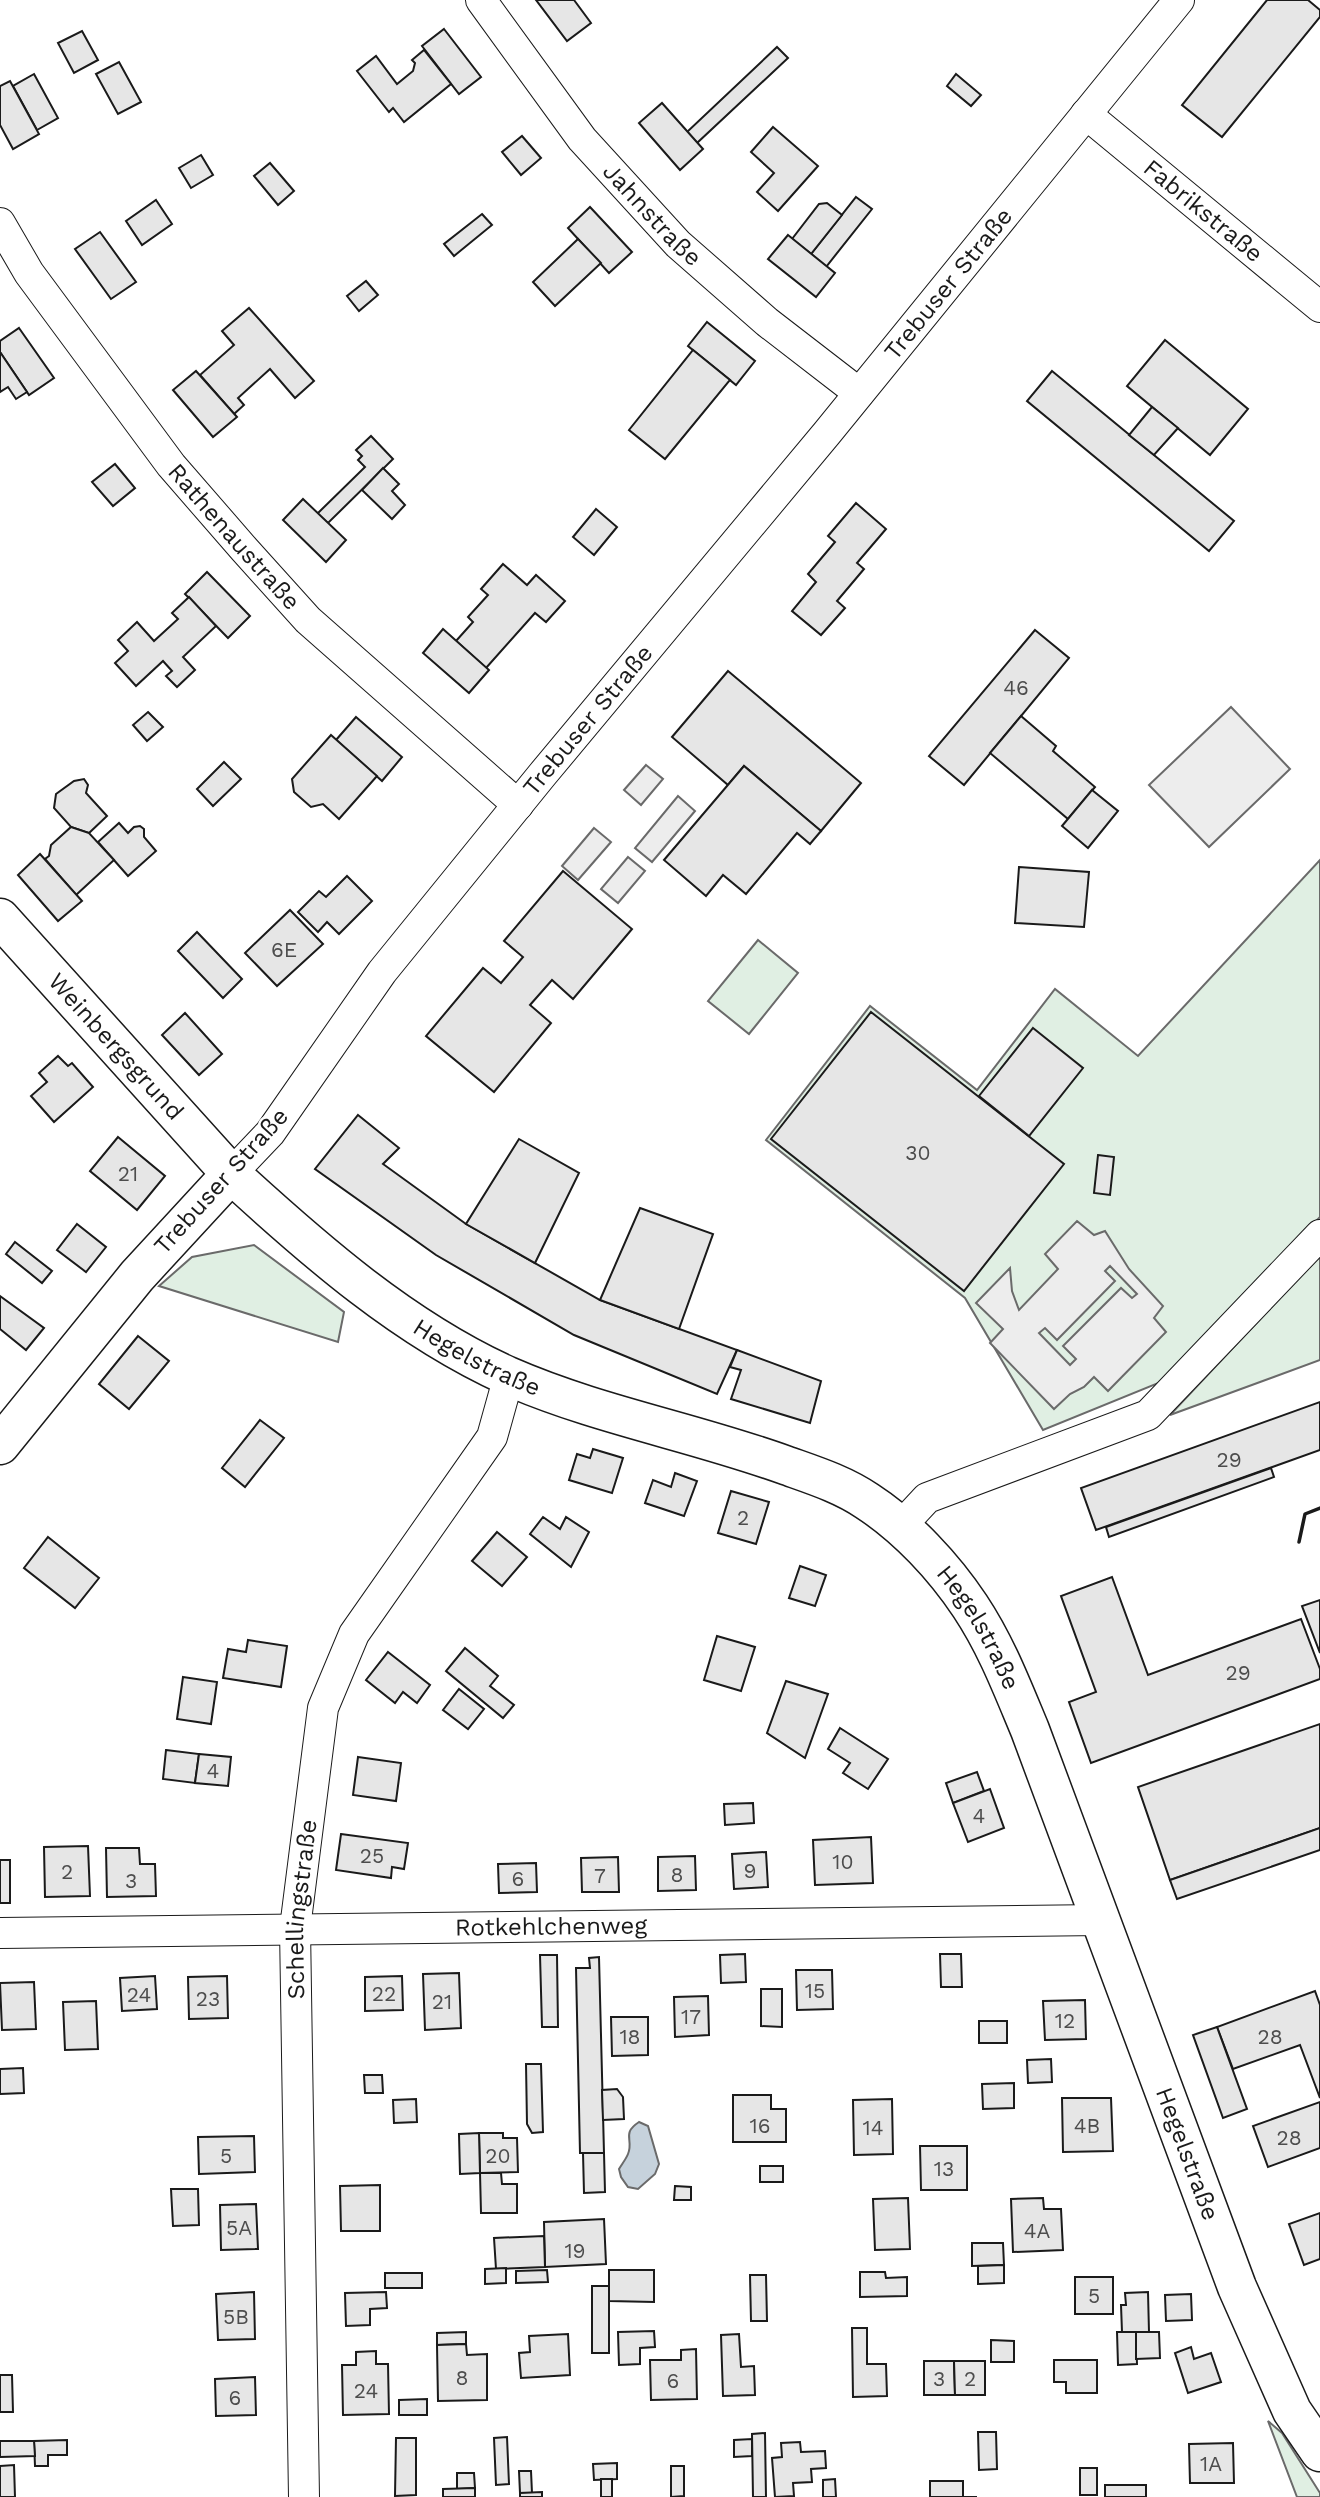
<svg xmlns="http://www.w3.org/2000/svg" width="1320" height="2497" font-family="'Work Sans',sans-serif">
	<style>
		.green { fill: #e0efe3; stroke: #6a6a6a; stroke-width: 2 }
		.parking { fill: #ededed; stroke: #6a6a6a; stroke-width: 2; fill-rule: evenodd }
		.water { fill: #c6d2dc; stroke: #6a6a6a; stroke-width: 2 }
		.building { fill: #e6e6e6; stroke: #1a1a1a; stroke-width: 2 }
		.lines { fill: none; stroke-linecap: round; stroke-linejoin: round }
		.minor-casing { stroke: #1a1a1a; stroke-width: 32 }
		.major-casing { stroke: #1a1a1a; stroke-width: 41 }
		.minor { stroke: #fff; stroke-width: 30 }
		.major { stroke: #fff; stroke-width: 38 }
		.wall { stroke: #1a1a1a; stroke-width: 3.5 }
		.labels { text-anchor: middle; dominant-baseline: central; stroke-width: 5; stroke-linejoin: round; paint-order: stroke }
		.number-label { font-size: 21px; fill: #4d4d4d }
		.street-label { font-size: 24px; fill: #1a1a1a; stroke: #fff }
	</style>
	<rect width="100%" height="100%" fill="#fff"/>
	<g class="green">
		<polygon points="1320,860 1320,1217 1161,1382 1043,1430 965,1298 766,1140 870,1006 977,1090 1055,989 1138,1056"/>
		<polygon points="758,940 798,973 749,1034 708,1001"/>
		<polygon points="254,1245 344,1312 338,1342 159,1286 192,1257"/>
		<polygon points="1320,1255 1320,1360 1170,1415"/>
		<polygon points="1268,2421 1282,2433 1320,2493 1320,2497 1297,2497"/>
	</g>
	<g class="parking">
		<polygon points="1231,707 1290,769 1209,847 1149,785"/>
		<polygon points="646,765 663,779 641,805 624,790"/>
		<polygon points="678,796 695,811 652,862 635,848"/>
		<polygon points="594,828 611,842 578,880 562,866"/>
		<polygon points="628,857 645,871 618,903 601,889"/>
		<path d="M1077 1221 1094 1235 1105 1231 1129 1269 1163 1306 1154 1318 1166 1332 1108 1391 1094 1377 1084 1387 1070 1394 1054 1409 990 1343 1003 1329 976 1303 1010 1268 1012 1291 1019 1310 1058 1269 1045 1254ZM1110 1266 1137 1294 1132 1298 1121 1288 1063 1346 1076 1359 1070 1365 1039 1333 1045 1328 1057 1340 1115 1281 1105 1271Z"/>
	</g>
	<path class="water" d="M639 2122 648 2126 659 2164 655 2174 638 2189 628 2187 621 2177 619 2169C622 2164 626 2159 628 2154 634 2139 621 2134 639 2122Z"/>
	<g class="building">
		<polygon points="536,0 574,0 591,23 567,41"/>
		<polygon points="1267,0 1308,0 1320,10 1320,17 1222,137 1182,105"/>
		<polygon points="444,29 481,77 459,94 422,46"/>
		<polygon points="82,31 98,60 74,73 58,43"/>
		<polygon points="777,47 788,58 697,143 687,132"/>
		<polygon points="424,50 451,84 404,122 393,108 389,112 357,71 376,56 397,84 413,71 415,63 412,60"/>
		<polygon points="119,62 141,102 118,114 96,74"/>
		<polygon points="34,74 58,118 37,130 13,86"/>
		<polygon points="956,74 981,95 971,106 947,86"/>
		<polygon points="10,81 39,134 13,149 0,125 0,86"/>
		<polygon points="662,103 703,149 680,170 639,123"/>
		<polygon points="773,127 818,166 778,211 757,192 774,173 751,152"/>
		<polygon points="522,136 541,158 521,175 502,152"/>
		<polygon points="201,155 213,175 191,188 179,168"/>
		<polygon points="270,163 294,191 278,205 254,176"/>
		<polygon points="856,197 872,209 826,267 811,254"/>
		<polygon points="156,200 172,224 142,245 126,221"/>
		<polygon points="827,203 842,215 811,254 792,239 819,204"/>
		<polygon points="590,207 632,252 609,273 568,228"/>
		<polygon points="482,214 492,225 454,256 444,244"/>
		<polygon points="100,232 136,282 111,299 75,249"/>
		<polygon points="788,235 835,273 816,297 768,259"/>
		<polygon points="578,239 601,263 555,306 533,282"/>
		<polygon points="366,281 378,295 359,311 347,296"/>
		<polygon points="249,308 314,381 295,398 270,369 238,398 244,405 234,414 200,375 234,345 222,331"/>
		<polygon points="707,322 755,361 736,385 688,346"/>
		<polygon points="19,328 54,378 29,395 0,352 0,341"/>
		<polygon points="1165,340 1248,409 1210,455 1127,386"/>
		<polygon points="693,350 730,380 665,459 629,430"/>
		<polygon points="0,352 27,392 16,399 8,387 0,392"/>
		<polygon points="196,371 237,417 213,437 173,390"/>
		<polygon points="1052,371 1234,521 1209,551 1027,401"/>
		<polygon points="1152,407 1178,428 1154,455 1129,435"/>
		<polygon points="371,436 393,459 328,523 317,514 365,467 358,460 362,456 356,450"/>
		<polygon points="115,464 135,488 113,506 92,482"/>
		<polygon points="383,468 399,484 392,491 405,505 392,519 362,490"/>
		<polygon points="303,499 346,540 326,562 283,520"/>
		<polygon points="856,503 886,529 857,563 864,569 837,601 845,608 821,635 792,611 816,582 808,574 835,542 828,536"/>
		<polygon points="596,509 617,527 594,555 573,537"/>
		<polygon points="503,564 527,585 536,575 565,601 546,622 535,613 486,668 456,641 473,622 468,617 488,595 481,589"/>
		<polygon points="207,572 250,616 228,638 185,594"/>
		<polygon points="189,597 216,626 183,657 195,670 177,687 166,676 172,671 163,661 136,686 115,663 128,651 118,640 137,622 154,641 178,619 172,613"/>
		<polygon points="443,629 489,670 469,693 423,653"/>
		<polygon points="1035,630 1069,658 964,785 929,756"/>
		<polygon points="728,671 861,783 821,831 744,766 728,785 672,737"/>
		<polygon points="148,712 163,727 147,741 133,725"/>
		<polygon points="1021,716 1056,746 1053,751 1095,787 1068,819 990,753"/>
		<polygon points="356,717 402,757 382,781 336,740"/>
		<polygon points="331,735 377,776 339,819 323,804 311,807 294,792 292,779"/>
		<polygon points="224,762 241,779 213,806 197,789"/>
		<polygon points="744,766 821,831 810,844 797,833 746,894 723,875 706,896 664,860"/>
		<polygon points="84,779 88,785 86,793 107,816 89,833 71,827 54,808 56,794 74,781"/>
		<polygon points="1092,790 1118,811 1088,848 1062,826"/>
		<polygon points="119,823 128,833 134,827 140,826 144,829 144,837 156,851 128,876 98,842"/>
		<polygon points="71,827 89,833 114,860 76,895 45,859 49,856 51,845"/>
		<polygon points="40,854 82,901 58,921 18,875"/>
		<polygon points="1019,867 1089,872 1084,927 1015,923"/>
		<polygon points="563,871 632,929 573,999 552,980 530,1005 551,1023 494,1092 426,1036 483,968 501,983 523,957 504,941"/>
		<polygon points="347,876 372,901 339,934 327,922 318,932 298,912 319,891 326,897"/>
		<polygon points="290,910 323,944 277,986 245,953"/>
		<polygon points="197,932 242,979 223,998 178,951"/>
		<polygon points="871,1012 1064,1164 964,1291 771,1139"/>
		<polygon points="185,1013 222,1054 199,1075 162,1035"/>
		<polygon points="1033,1028 1083,1068 1029,1136 979,1096"/>
		<polygon points="58,1056 68,1066 72,1063 93,1087 54,1122 31,1096 47,1082 39,1073"/>
		<polygon points="358,1115 399,1148 383,1164 466,1224 600,1300 737,1350 717,1394 574,1335 436,1255 315,1169"/>
		<polygon points="118,1137 165,1176 137,1210 90,1171"/>
		<polygon points="519,1139 579,1173 535,1263 466,1224"/>
		<polygon points="1098,1155 1114,1157 1110,1195 1094,1193"/>
		<polygon points="640,1208 713,1234 679,1329 600,1300"/>
		<polygon points="77,1224 106,1247 86,1272 57,1250"/>
		<polygon points="15,1242 52,1271 42,1283 6,1254"/>
		<polygon points="0,1296 44,1328 26,1350 0,1329"/>
		<polygon points="138,1336 169,1361 129,1409 99,1384"/>
		<polygon points="737,1350 821,1381 810,1423 731,1399 741,1370 730,1367"/>
		<polygon points="1320,1402 1320,1450 1096,1530 1081,1488"/>
		<polygon points="260,1420 284,1438 245,1487 222,1468"/>
		<polygon points="593,1449 623,1458 612,1493 569,1480 577,1454 590,1458"/>
		<polygon points="1271,1468 1274,1477 1109,1537 1106,1527"/>
		<polygon points="675,1473 697,1481 684,1516 645,1503 653,1480 671,1487"/>
		<polygon points="731,1491 769,1502 756,1544 718,1533"/>
		<polygon points="543,1517 560,1529 566,1517 589,1532 571,1567 530,1534"/>
		<polygon points="497,1532 527,1557 502,1586 472,1561"/>
		<polygon points="48,1537 99,1578 75,1608 24,1568"/>
		<polygon points="800,1566 826,1575 815,1606 789,1598"/>
		<polygon points="1112,1577 1148,1675 1301,1619 1320,1669 1320,1679 1091,1763 1069,1702 1096,1692 1061,1596"/>
		<polygon points="1320,1600 1320,1653 1302,1606"/>
		<polygon points="717,1636 755,1647 741,1691 704,1680"/>
		<polygon points="248,1640 287,1646 281,1687 223,1678 228,1649 246,1652"/>
		<polygon points="465,1648 498,1676 490,1686 514,1705 503,1718 446,1671"/>
		<polygon points="388,1652 430,1685 417,1703 403,1692 395,1703 366,1680"/>
		<polygon points="183,1677 217,1682 211,1724 177,1719"/>
		<polygon points="786,1681 828,1694 805,1758 767,1733"/>
		<polygon points="459,1689 484,1709 468,1729 443,1710"/>
		<polygon points="1320,1724 1320,1828 1170,1880 1138,1787"/>
		<polygon points="840,1728 888,1759 868,1789 843,1773 850,1763 828,1749"/>
		<polygon points="166,1750 199,1754 195,1783 163,1779"/>
		<polygon points="199,1754 231,1757 228,1786 195,1783"/>
		<polygon points="358,1757 401,1763 396,1801 353,1795"/>
		<polygon points="977,1772 984,1791 953,1803 946,1783"/>
		<polygon points="990,1789 1004,1828 968,1842 953,1803"/>
		<polygon points="753,1803 754,1823 725,1825 724,1804"/>
		<polygon points="1320,1828 1320,1850 1177,1899 1170,1880"/>
		<polygon points="341,1834 408,1843 404,1869 392,1867 391,1878 336,1870"/>
		<polygon points="871,1837 873,1883 815,1885 813,1840"/>
		<polygon points="88,1846 90,1896 45,1897 44,1847"/>
		<polygon points="106,1848 139,1848 140,1864 155,1864 156,1896 107,1897"/>
		<polygon points="766,1852 768,1887 734,1889 732,1854"/>
		<polygon points="695,1856 696,1890 658,1891 658,1857"/>
		<polygon points="618,1857 619,1892 582,1892 581,1858"/>
		<rect x="0" y="1860" width="10" height="43"/>
		<polygon points="536,1863 537,1892 499,1893 498,1864"/>
		<polygon points="745,1954 746,1982 721,1983 720,1955"/>
		<polygon points="940,1954 961,1954 962,1987 941,1987"/>
		<polygon points="540,1955 557,1955 558,2027 542,2027"/>
		<polygon points="599,1957 604,2153 580,2153 576,1968 590,1968 589,1958"/>
		<polygon points="796,1970 832,1970 833,2009 797,2010"/>
		<polygon points="459,1973 461,2028 425,2030 423,1974"/>
		<polygon points="155,1976 157,2009 122,2011 120,1978"/>
		<polygon points="227,1976 228,2018 189,2019 188,1977"/>
		<polygon points="402,1976 403,2010 365,2011 365,1977"/>
		<polygon points="34,1982 36,2029 2,2030 0,1983"/>
		<polygon points="761,1989 782,1989 782,2027 761,2026"/>
		<polygon points="1315,1991 1320,2005 1320,2098 1300,2045 1233,2069 1217,2027"/>
		<polygon points="708,1996 709,2035 675,2037 674,1997"/>
		<polygon points="1085,2000 1086,2039 1045,2040 1043,2001"/>
		<polygon points="96,2001 98,2049 65,2050 63,2002"/>
		<polygon points="611,2017 648,2017 648,2055 612,2056"/>
		<rect x="979" y="2021" width="28" height="22"/>
		<polygon points="1217,2027 1247,2109 1223,2118 1193,2035"/>
		<polygon points="1051,2059 1052,2082 1028,2083 1027,2060"/>
		<polygon points="526,2064 541,2064 543,2132 532,2133 527,2124"/>
		<polygon points="23,2068 24,2093 0,2094 0,2069"/>
		<polygon points="364,2075 382,2075 383,2093 365,2093"/>
		<polygon points="1014,2083 1014,2108 983,2109 982,2084"/>
		<polygon points="617,2089 623,2097 624,2119 603,2120 602,2090"/>
		<polygon points="733,2095 771,2095 771,2109 786,2109 786,2142 733,2142"/>
		<polygon points="1062,2098 1111,2098 1113,2151 1063,2152"/>
		<polygon points="416,2099 417,2122 394,2123 393,2100"/>
		<polygon points="892,2099 893,2154 854,2155 853,2100"/>
		<polygon points="1320,2102 1320,2148 1268,2167 1253,2126"/>
		<polygon points="479,2133 503,2133 503,2138 517,2138 518,2172 480,2173"/>
		<polygon points="479,2133 480,2173 460,2174 459,2134"/>
		<polygon points="254,2136 255,2172 199,2174 198,2137"/>
		<polygon points="920,2146 967,2146 967,2190 921,2190"/>
		<polygon points="583,2153 604,2153 605,2192 584,2193"/>
		<rect x="760" y="2166" width="23" height="16"/>
		<polygon points="480,2173 501,2173 502,2184 517,2184 517,2213 481,2213"/>
		<polygon points="380,2185 380,2231 341,2231 340,2186"/>
		<polygon points="675,2186 691,2187 691,2200 674,2200"/>
		<polygon points="171,2189 198,2189 199,2225 173,2226"/>
		<polygon points="908,2198 910,2249 875,2250 873,2199"/>
		<polygon points="1043,2198 1044,2209 1061,2209 1063,2250 1013,2252 1011,2199"/>
		<polygon points="256,2204 258,2249 221,2250 220,2205"/>
		<polygon points="1320,2213 1320,2259 1304,2265 1289,2224"/>
		<polygon points="604,2219 606,2264 545,2267 544,2222"/>
		<polygon points="544,2236 545,2267 496,2269 494,2238"/>
		<polygon points="972,2243 1003,2243 1004,2265 972,2266"/>
		<polygon points="1004,2265 1004,2283 978,2284 978,2266"/>
		<polygon points="506,2268 506,2283 485,2284 485,2269"/>
		<polygon points="547,2270 548,2282 516,2283 516,2271"/>
		<polygon points="609,2270 654,2270 654,2302 609,2301"/>
		<polygon points="860,2272 885,2272 886,2278 907,2277 907,2296 860,2297"/>
		<rect x="385" y="2273" width="37" height="15"/>
		<polygon points="750,2275 766,2275 767,2321 751,2321"/>
		<rect x="1075" y="2277" width="38" height="37"/>
		<rect x="592" y="2286" width="17" height="67"/>
		<polygon points="254,2292 255,2339 218,2340 216,2294"/>
		<polygon points="386,2292 387,2308 370,2309 370,2325 346,2326 345,2293"/>
		<polygon points="1148,2292 1149,2332 1122,2332 1121,2305 1126,2305 1125,2293"/>
		<polygon points="1191,2294 1192,2320 1166,2321 1165,2295"/>
		<polygon points="852,2328 867,2328 867,2364 886,2364 887,2396 853,2397"/>
		<polygon points="654,2331 655,2347 640,2348 640,2364 619,2365 618,2332"/>
		<polygon points="466,2332 466,2344 437,2345 437,2333"/>
		<polygon points="1117,2332 1136,2332 1137,2364 1118,2365"/>
		<polygon points="1136,2332 1159,2332 1160,2358 1136,2359"/>
		<polygon points="568,2334 570,2375 521,2378 519,2353 530,2352 529,2336"/>
		<polygon points="739,2334 741,2367 754,2366 755,2395 723,2396 721,2335"/>
		<polygon points="991,2340 1014,2341 1014,2362 991,2362"/>
		<polygon points="466,2344 467,2355 487,2354 487,2400 438,2401 437,2345"/>
		<polygon points="1191,2347 1194,2359 1211,2353 1221,2382 1188,2393 1175,2353"/>
		<polygon points="696,2349 697,2399 651,2400 650,2360 681,2360 681,2350"/>
		<polygon points="376,2351 376,2364 388,2364 389,2414 343,2415 342,2365 356,2365 356,2352"/>
		<polygon points="1054,2360 1097,2360 1097,2393 1066,2393 1066,2382 1054,2382"/>
		<polygon points="924,2361 954,2361 955,2395 924,2395"/>
		<polygon points="954,2361 985,2361 985,2395 955,2395"/>
		<polygon points="0,2375 12,2375 13,2412 0,2412"/>
		<polygon points="255,2377 256,2415 216,2416 215,2379"/>
		<polygon points="427,2399 427,2415 399,2415 399,2400"/>
		<polygon points="978,2432 996,2432 997,2469 979,2470"/>
		<polygon points="765,2433 766,2497 753,2497 752,2434"/>
		<polygon points="507,2437 509,2484 496,2485 494,2438"/>
		<polygon points="396,2438 416,2438 416,2495 395,2496"/>
		<polygon points="752,2439 752,2456 734,2457 734,2440"/>
		<polygon points="67,2440 67,2455 48,2455 48,2466 35,2466 34,2441"/>
		<polygon points="0,2441 34,2441 35,2456 0,2457"/>
		<polygon points="800,2442 801,2452 825,2451 826,2468 811,2469 812,2482 793,2483 794,2496 775,2497 772,2458 782,2457 781,2443"/>
		<polygon points="1233,2443 1234,2483 1190,2483 1189,2444"/>
		<polygon points="617,2463 617,2479 594,2480 593,2464"/>
		<polygon points="14,2465 15,2497 0,2497 0,2466"/>
		<polygon points="671,2466 684,2466 684,2496 671,2497"/>
		<rect x="1080" y="2468" width="17" height="27"/>
		<polygon points="519,2471 531,2471 532,2493 520,2493"/>
		<polygon points="457,2473 474,2473 475,2488 457,2489"/>
		<rect x="601" y="2479" width="11" height="18"/>
		<polygon points="835,2479 836,2497 823,2497 823,2480"/>
		<polygon points="930,2481 963,2481 963,2497 977,2497 930,2497"/>
		<rect x="1105" y="2485" width="41" height="12"/>
		<polygon points="475,2488 475,2497 443,2497 443,2489"/>
		<polygon points="542,2492 542,2497 520,2497 520,2493"/>
	</g>
	<g class="lines">
		<g class="minor-casing">
			<g id="minor">
				<path id="s1" d="M481 0 582 139 678 244 767 322 859 393"/>
				<path id="s2" d="M1086 114 1320 307"/>
				<path id="s3" d="M0 223 29 273 171 465 244 549 308 620 518 805"/>
				<path id="s4" d="M231 1174 270 1133 382 972 542 775 827 433 1179 0"/>
				<polyline points="900,1527 927,1498 1148,1415 1320,1235"/>
				<path id="s5" d="M0 1933 1102 1920"/>
				<path id="s6" d="M304 2497 295 1928 323 1708 354 1634 492 1437 509 1376"/>
			</g>
		</g>
		<g class="major-casing">
			<g id="major">
				<path id="s7" d="M0 918 231 1174C315 1251 404 1329 508 1376 597 1415 694 1432 785 1465 813 1475 842 1484 867 1501 907 1527 944 1567 970 1606 996 1645 1012 1687 1030 1730L1237 2287 1292 2411 1320 2452"/>
				<polyline points="0,1445 137,1276 231,1174"/>
			</g>
		</g>
		<use href="#minor" class="minor"/>
		<use href="#major" class="major"/>
		<polyline class="wall" points="1299,1542 1305,1514 1320,1508"/>
	</g>
	<g class="labels">
		<g class="number-label">
			<text x="1016" y="687">46</text>
			<text x="284" y="949">6E</text>
			<text x="918" y="1152">30</text>
			<text x="128" y="1173">21</text>
			<text x="1229" y="1459">29</text>
			<text x="743" y="1517">2</text>
			<text x="1238" y="1672">29</text>
			<text x="213" y="1770">4</text>
			<text x="979" y="1815">4</text>
			<text x="372" y="1855">25</text>
			<text x="843" y="1861">10</text>
			<text x="750" y="1870">9</text>
			<text x="67" y="1871">2</text>
			<text x="677" y="1874">8</text>
			<text x="600" y="1875">7</text>
			<text x="518" y="1878">6</text>
			<text x="131" y="1880">3</text>
			<text x="815" y="1990">15</text>
			<text x="384" y="1993">22</text>
			<text x="139" y="1994">24</text>
			<text x="208" y="1998">23</text>
			<text x="442" y="2001">21</text>
			<text x="691" y="2016">17</text>
			<text x="1065" y="2020">12</text>
			<text x="630" y="2036">18</text>
			<text x="1270" y="2036">28</text>
			<text x="760" y="2125">16</text>
			<text x="1087" y="2125">4B</text>
			<text x="873" y="2127">14</text>
			<text x="1289" y="2137">28</text>
			<text x="226" y="2155">5</text>
			<text x="498" y="2155">20</text>
			<text x="944" y="2168">13</text>
			<text x="239" y="2227">5A</text>
			<text x="1037" y="2230">4A</text>
			<text x="575" y="2250">19</text>
			<text x="1094" y="2295">5</text>
			<text x="236" y="2316">5B</text>
			<text x="462" y="2377">8</text>
			<text x="939" y="2378">3</text>
			<text x="970" y="2378">2</text>
			<text x="673" y="2380">6</text>
			<text x="366" y="2390">24</text>
			<text x="235" y="2397">6</text>
			<text x="1211" y="2463">1A</text>
		</g>
		<g class="street-label">
			<text stroke="none"><textPath href="#s2" startOffset="152">Fabrikstraße</textPath></text>
			<text stroke="none"><textPath href="#s1" startOffset="275">Jahnstraße</textPath></text>
			<text stroke="none"><textPath href="#s4" startOffset="1144">Trebuser Straße</textPath></text>
			<text stroke="none"><textPath href="#s3" startOffset="392">Rathenaustraße</textPath></text>
			<text stroke="none"><textPath href="#s4" startOffset="578">Trebuser Straße</textPath></text>
			<text stroke="none"><textPath href="#s7" startOffset="173">Weinbergsgrund</textPath></text>
			<text transform="translate(221 1181) rotate(-48)">Trebuser Straße</text>
			<text stroke="none"><textPath href="#s7" startOffset="653">Hegelstraße</textPath></text>
			<text stroke="none"><textPath href="#s7" startOffset="1241">Hegelstraße</textPath></text>
			<text stroke="none"><textPath href="#s6" startOffset="588">Schellingstraße</textPath></text>
			<text stroke="none"><textPath href="#s5" startOffset="551">Rotkehlchenweg</textPath></text>
			<text stroke="none"><textPath href="#s7" startOffset="1808">Hegelstraße</textPath></text>
		</g>
	</g>
</svg>
